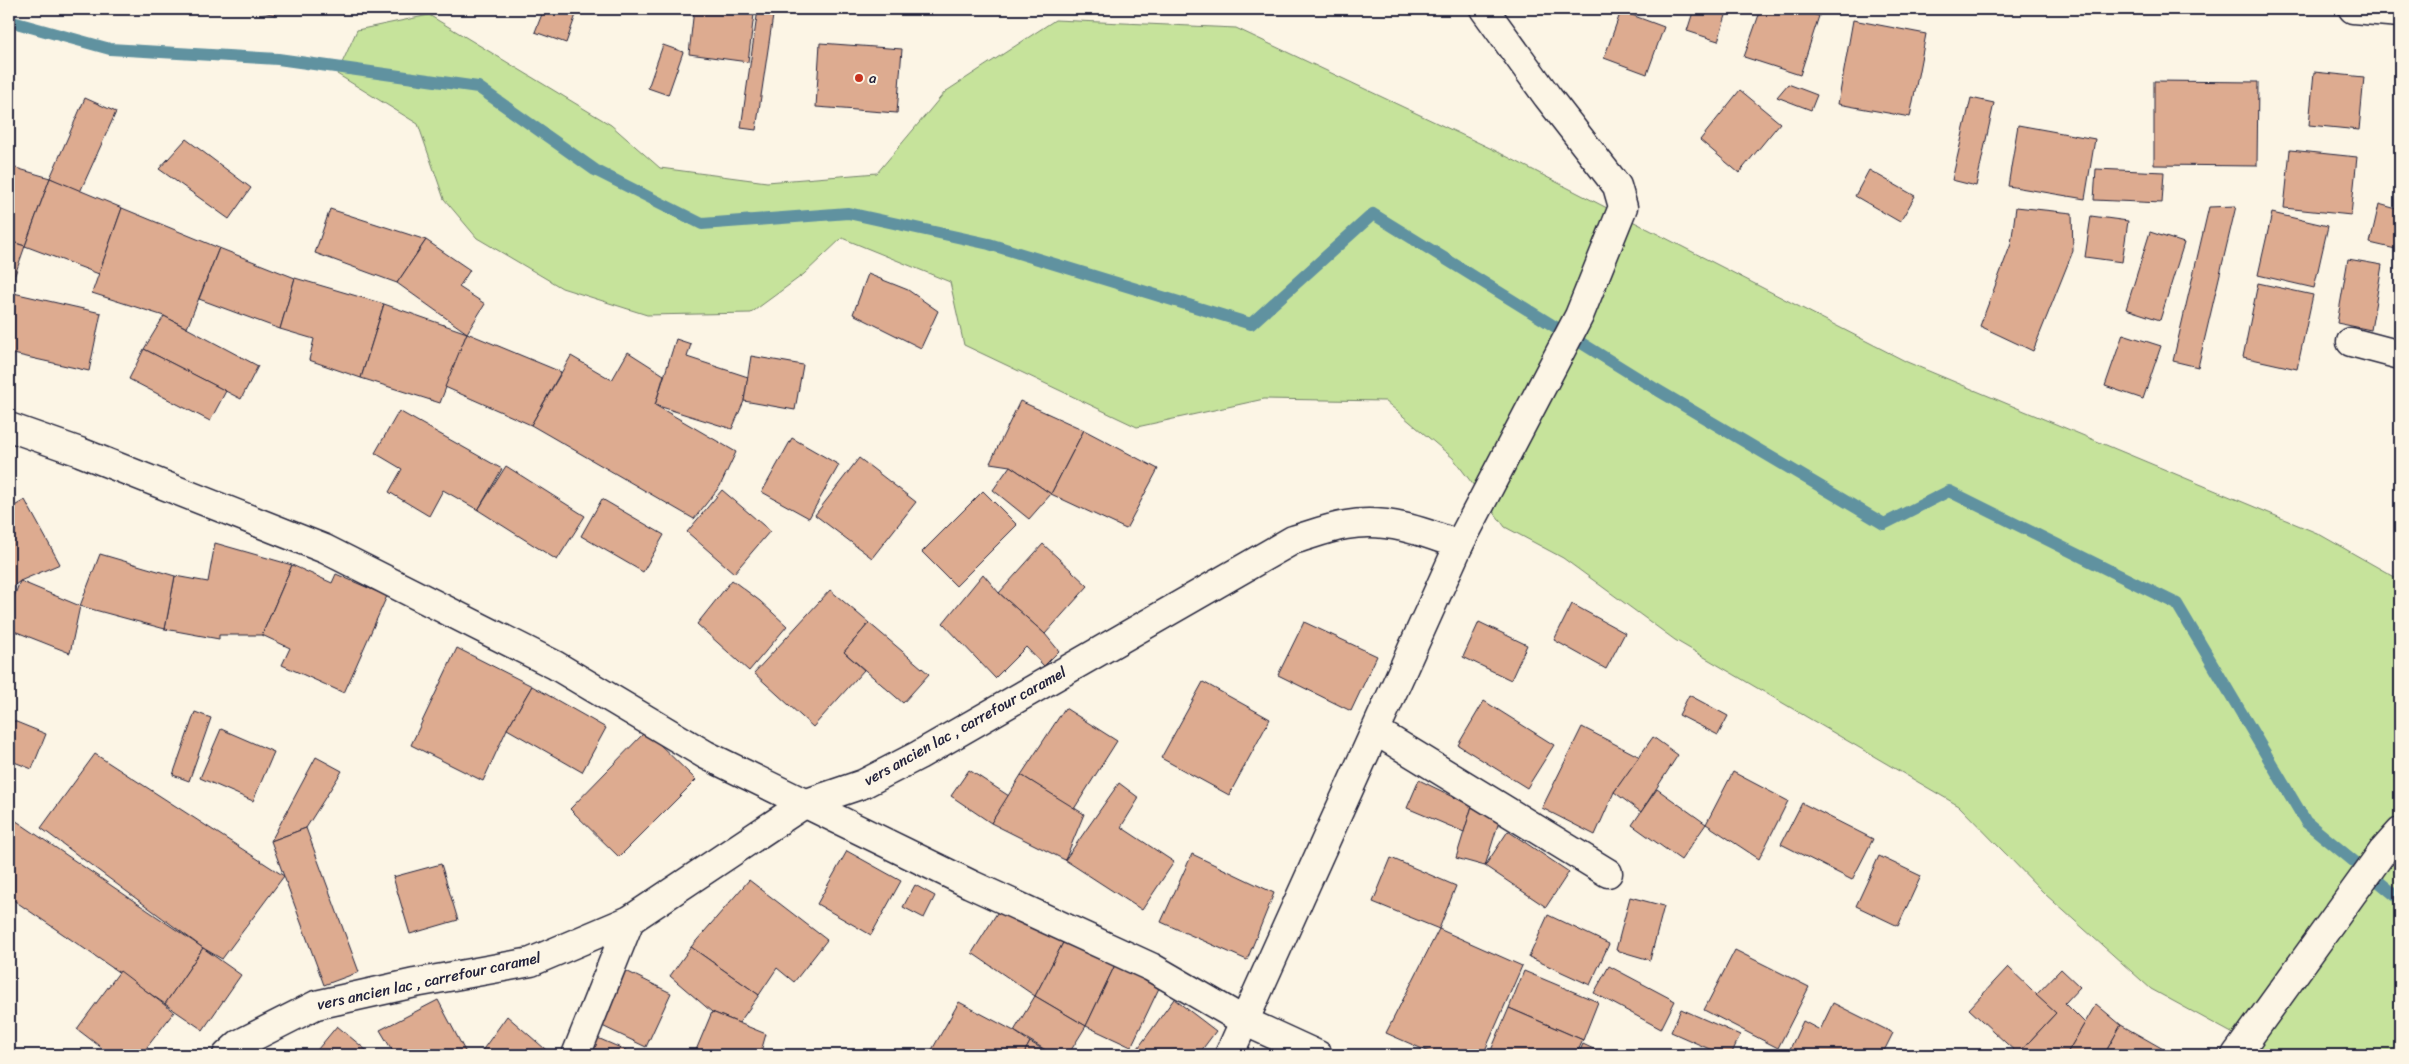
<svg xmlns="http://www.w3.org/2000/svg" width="2409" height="1064" font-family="Sriracha,sans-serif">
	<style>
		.green { fill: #c6e39b; stroke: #74826b }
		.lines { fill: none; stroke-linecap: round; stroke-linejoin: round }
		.stream { stroke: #6192a0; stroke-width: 12 }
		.building { fill: #ddab90; stroke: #22223b }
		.minor-casing { stroke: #22223b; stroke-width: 31 }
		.minor { stroke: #fcf5e5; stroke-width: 28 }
		.poi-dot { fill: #c8321e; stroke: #fcf5e5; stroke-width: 2 }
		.labels { text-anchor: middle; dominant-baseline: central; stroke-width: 4; stroke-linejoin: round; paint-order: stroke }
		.poi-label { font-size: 15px; fill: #22223b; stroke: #fcf5e5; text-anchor: start }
		.street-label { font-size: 15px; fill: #22223b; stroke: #fcf5e5 }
	</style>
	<rect width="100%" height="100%" fill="#fcf5e5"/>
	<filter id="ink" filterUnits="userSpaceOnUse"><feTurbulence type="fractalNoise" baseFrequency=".02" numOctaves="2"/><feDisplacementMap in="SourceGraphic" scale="10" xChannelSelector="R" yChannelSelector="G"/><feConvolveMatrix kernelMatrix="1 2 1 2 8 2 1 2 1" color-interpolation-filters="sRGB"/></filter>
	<g filter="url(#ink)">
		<polygon class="green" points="429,15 611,125 660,168 767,182 877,173 945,92 1055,20 1236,28 1494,150 1907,362 2317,533 2400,580 2400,1055 2269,1055 2239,1037 2151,989 2045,894 1959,806 1675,640 1563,558 1505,527 1453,458 1385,401 1264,399 1137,427 964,345 950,282 842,238 804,274 751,313 647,315 562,288 477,238 444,199 418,124 337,74 357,30"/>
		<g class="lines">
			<polyline class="stream" points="9,21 110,49 278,59 478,87 595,170 702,224 848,213 989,244 1251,324 1373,214 1654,388 1884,524 1949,491 2177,604 2306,822 2400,899"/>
		</g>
		<g class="building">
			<polygon points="252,9 276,9 275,15"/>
			<polygon points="544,9 578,9 566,43 535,32"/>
			<polygon points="694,9 717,9 754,14 748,62 689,54"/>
			<polygon points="758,9 774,9 756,130 741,128"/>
			<polygon points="1694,9 1728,9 1718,41 1687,31"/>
			<polygon points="1761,9 1796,9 1819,16 1800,75 1744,57"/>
			<polygon points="1621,11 1664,27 1647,74 1604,58"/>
			<polygon points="1853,20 1926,34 1910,117 1838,104"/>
			<polygon points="820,43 902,49 897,113 816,107"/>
			<polygon points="663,45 683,52 668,95 648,88"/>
			<polygon points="2314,72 2364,77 2359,130 2309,125"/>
			<polygon points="2154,81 2258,82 2257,166 2154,165"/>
			<polygon points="1788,84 1817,95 1811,110 1777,97"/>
			<polygon points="1740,90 1780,123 1739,173 1700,140"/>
			<polygon points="2399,97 2400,97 2400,163 2396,163"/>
			<polygon points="85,98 116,112 80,192 50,178"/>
			<polygon points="1971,98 1994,103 1976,186 1952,180"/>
			<polygon points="2018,125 2095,139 2085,199 2008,186"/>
			<polygon points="186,139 251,188 229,219 159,169"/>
			<polygon points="2290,150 2357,157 2351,215 2284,208"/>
			<polygon points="9,166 50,178 25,246 9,241"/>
			<polygon points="2096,169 2164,172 2162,203 2094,200"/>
			<polygon points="1869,170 1915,196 1900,222 1855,196"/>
			<polygon points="50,178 122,208 99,274 25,246"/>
			<polygon points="2379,204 2400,210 2400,250 2370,243"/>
			<polygon points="2236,206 2198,367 2173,361 2209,207"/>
			<polygon points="2016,207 2072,213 2073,251 2033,351 1980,326 2011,244"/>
			<polygon points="122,208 219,248 187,328 164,316 92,293"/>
			<polygon points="330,209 426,240 397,283 315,253"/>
			<polygon points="2272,213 2328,226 2314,288 2258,275"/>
			<polygon points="2091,216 2128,221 2122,262 2085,257"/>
			<polygon points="2150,232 2184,243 2160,320 2126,309"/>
			<polygon points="426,240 470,270 459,287 485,304 467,333 397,283"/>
			<polygon points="9,241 25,246 9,292"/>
			<polygon points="219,248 295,278 280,329 199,299"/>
			<polygon points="2348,259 2382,265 2371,330 2337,323"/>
			<polygon points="868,274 908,290 938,311 921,348 853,314"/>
			<polygon points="295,278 384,304 361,378 309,360 314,339 280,329"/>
			<polygon points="2258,283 2313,295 2297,369 2243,357"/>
			<polygon points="9,292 101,313 89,371 9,353"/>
			<polygon points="384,304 467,333 440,403 361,378"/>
			<polygon points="164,316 258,366 241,399 144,349"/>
			<polygon points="467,333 561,372 531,425 445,387"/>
			<polygon points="2123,334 2161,346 2143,399 2105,386"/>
			<polygon points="676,339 691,344 687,357 748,377 744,401 732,429 655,405"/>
			<polygon points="144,349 226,391 210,421 129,379"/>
			<polygon points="628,352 664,375 655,405 736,452 720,486 694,519 531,425 571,356 612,380"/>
			<polygon points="751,356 803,365 795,410 744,401"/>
			<polygon points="1020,401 1084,430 1051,494 1010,466 990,463"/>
			<polygon points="399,411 502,469 478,510 443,490 429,516 389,492 402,469 375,453"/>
			<polygon points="1084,430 1158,469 1126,529 1051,494"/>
			<polygon points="792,438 839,465 809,518 762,492"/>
			<polygon points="859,458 916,502 872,558 815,515"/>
			<polygon points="506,466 585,516 557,560 478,510"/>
			<polygon points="1010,466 1051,494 1029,519 993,490"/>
			<polygon points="722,490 770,531 734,573 687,532"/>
			<polygon points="983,491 1017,525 956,586 922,552"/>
			<polygon points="602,499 664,535 643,572 581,536"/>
			<polygon points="25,500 60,564 20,581 9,590 9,509"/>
			<polygon points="215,543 292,565 262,635 219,635 219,639 165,629 175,576 208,582"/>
			<polygon points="1043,544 1088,586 1045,634 999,593"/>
			<polygon points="100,554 175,576 165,629 80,606"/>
			<polygon points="292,565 332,583 336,574 387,596 344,693 282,665 290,648 262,635"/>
			<polygon points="983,574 999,593 1045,634 1059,651 1044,666 1026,647 995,678 943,623"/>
			<polygon points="732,580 760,601 787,626 749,671 697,624"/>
			<polygon points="20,581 80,606 70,653 9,629 9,610"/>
			<polygon points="830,590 869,623 844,652 864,670 813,727 754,673"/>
			<polygon points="1572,604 1625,633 1606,669 1554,640"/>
			<polygon points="1304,622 1377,656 1351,711 1278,675"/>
			<polygon points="1479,622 1527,645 1511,680 1463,657"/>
			<polygon points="869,623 929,674 903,703 844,652"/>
			<polygon points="457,648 532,686 507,729 483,781 411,745"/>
			<polygon points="1203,682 1270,719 1229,795 1161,758"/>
			<polygon points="532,686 606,728 582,772 507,729"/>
			<polygon points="1689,695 1728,716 1718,735 1679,715"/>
			<polygon points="1484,701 1554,745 1527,788 1458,745"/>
			<polygon points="1065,708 1117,741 1074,809 1021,775"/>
			<polygon points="195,712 211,718 189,781 173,775"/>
			<polygon points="9,719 46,734 32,769 9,760"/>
			<polygon points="1582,727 1640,757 1614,792 1595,835 1542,808"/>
			<polygon points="221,729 274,752 253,801 200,778"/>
			<polygon points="646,731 696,780 619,857 570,809"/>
			<polygon points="1653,737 1678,755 1641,812 1614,792"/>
			<polygon points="95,754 284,876 222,959 203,948 41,828"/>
			<polygon points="316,757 342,771 306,828 271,841"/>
			<polygon points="969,770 1009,796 991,823 951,796"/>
			<polygon points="1733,772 1788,801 1759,859 1706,824"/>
			<polygon points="1021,775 1084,814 1065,860 991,823"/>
			<polygon points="1419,780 1472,806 1464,832 1407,808"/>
			<polygon points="1119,783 1139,798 1121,827 1174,862 1142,910 1065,860"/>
			<polygon points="1657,789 1706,824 1681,860 1632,825"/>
			<polygon points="1802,803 1873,839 1852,880 1781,844"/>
			<polygon points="1472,806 1501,815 1485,866 1456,858"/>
			<polygon points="9,816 203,948 165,1004 9,897"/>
			<polygon points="306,828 359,972 324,985 271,841"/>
			<polygon points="1508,831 1569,872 1546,907 1485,866"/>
			<polygon points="847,851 901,881 871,935 817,904"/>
			<polygon points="1192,854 1274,893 1247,960 1161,922"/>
			<polygon points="1879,856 1921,876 1898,926 1856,906"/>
			<polygon points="1391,858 1456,886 1439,929 1373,902"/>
			<polygon points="441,864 458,920 410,934 393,877"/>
			<polygon points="749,880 827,940 794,982 777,968 759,995 691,947"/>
			<polygon points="915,885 935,896 924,918 903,907"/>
			<polygon points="1630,897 1664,906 1650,960 1616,950"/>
			<polygon points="1002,905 1064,941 1035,996 972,953"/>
			<polygon points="1548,915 1609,944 1590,985 1529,957"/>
			<polygon points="1439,929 1522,966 1483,1055 1436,1055 1386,1033"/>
			<polygon points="1064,941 1115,965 1086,1026 1035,996"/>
			<polygon points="691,947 759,995 739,1023 712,1012 670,976"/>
			<polygon points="203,948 241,975 203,1030 165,1004"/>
			<polygon points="1735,950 1809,987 1778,1048 1704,1010"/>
			<polygon points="1115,965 1160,986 1131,1047 1086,1026"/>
			<polygon points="1609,966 1675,1001 1661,1029 1594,993"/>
			<polygon points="2008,967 2056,1013 2018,1054 1969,1009"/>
			<polygon points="2061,969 2080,987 2065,1003 2085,1023 2066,1055 2018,1054 2056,1013 2036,995"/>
			<polygon points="624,970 671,993 646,1047 598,1024"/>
			<polygon points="120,971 174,1012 141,1055 111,1055 77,1029"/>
			<polygon points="1524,971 1598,1002 1583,1040 1509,1008"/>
			<polygon points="1035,996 1086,1026 1068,1055 1054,1055 1014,1031"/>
			<polygon points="1174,999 1216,1031 1198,1055 1133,1055"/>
			<polygon points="438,1000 467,1055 395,1055 380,1030"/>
			<polygon points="959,1002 1014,1031 1030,1042 1023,1055 929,1055"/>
			<polygon points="1833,1003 1893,1033 1882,1055 1803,1055 1790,1049 1803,1021 1820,1030"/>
			<polygon points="2096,1004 2121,1025 2104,1055 2066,1055"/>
			<polygon points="1509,1008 1583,1040 1576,1055 1489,1055"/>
			<polygon points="1681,1009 1740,1035 1731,1055 1723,1055 1671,1032"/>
			<polygon points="712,1012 766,1034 760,1055 694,1055"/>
			<polygon points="507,1016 552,1055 479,1055"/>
			<polygon points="2121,1025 2172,1054 2172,1055 2104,1055"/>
			<polygon points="337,1026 372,1055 313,1055"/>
			<polygon points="593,1036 637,1055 589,1055"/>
			<polygon points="1030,1042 1053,1055 1023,1055"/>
			<polygon points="1583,1044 1606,1055 1578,1055"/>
		</g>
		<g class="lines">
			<g class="minor-casing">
				<g id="minor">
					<polyline points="2353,9 2400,13"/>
					<polyline points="2351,342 2400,355"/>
					<polyline points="9,427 80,452 325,549 555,665 706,755 970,884 1151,967 1246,1022 1318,1055"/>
					<polyline points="1376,731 1608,873"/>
					<path d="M227 1055 239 1044 316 1005 415 983 531 962 630 920 804 804 863 784 919 755 1293 540C1310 535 1328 528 1346 525 1386 518 1422 531 1459 545"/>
					<polyline points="576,1055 630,920"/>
					<polyline points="1229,1055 1459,545 1579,316 1623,207 1617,186 1547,96 1484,9"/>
					<polyline points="2236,1055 2383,851 2400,832"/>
				</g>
			</g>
			<use href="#minor" class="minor"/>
		</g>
	</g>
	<circle class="poi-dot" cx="859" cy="78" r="5"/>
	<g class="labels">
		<g class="poi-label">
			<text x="869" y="78">a</text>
		</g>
		<g class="street-label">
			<text transform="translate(965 726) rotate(-29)">vers ancien lac , carrefour caramel</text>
			<text transform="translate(429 981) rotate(-12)">vers ancien lac , carrefour caramel</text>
		</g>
	</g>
	<rect width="2409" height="1064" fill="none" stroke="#fcf5e5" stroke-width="30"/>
	<rect x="15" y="15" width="2379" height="1034" fill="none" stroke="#22223b" stroke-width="2" filter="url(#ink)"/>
</svg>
